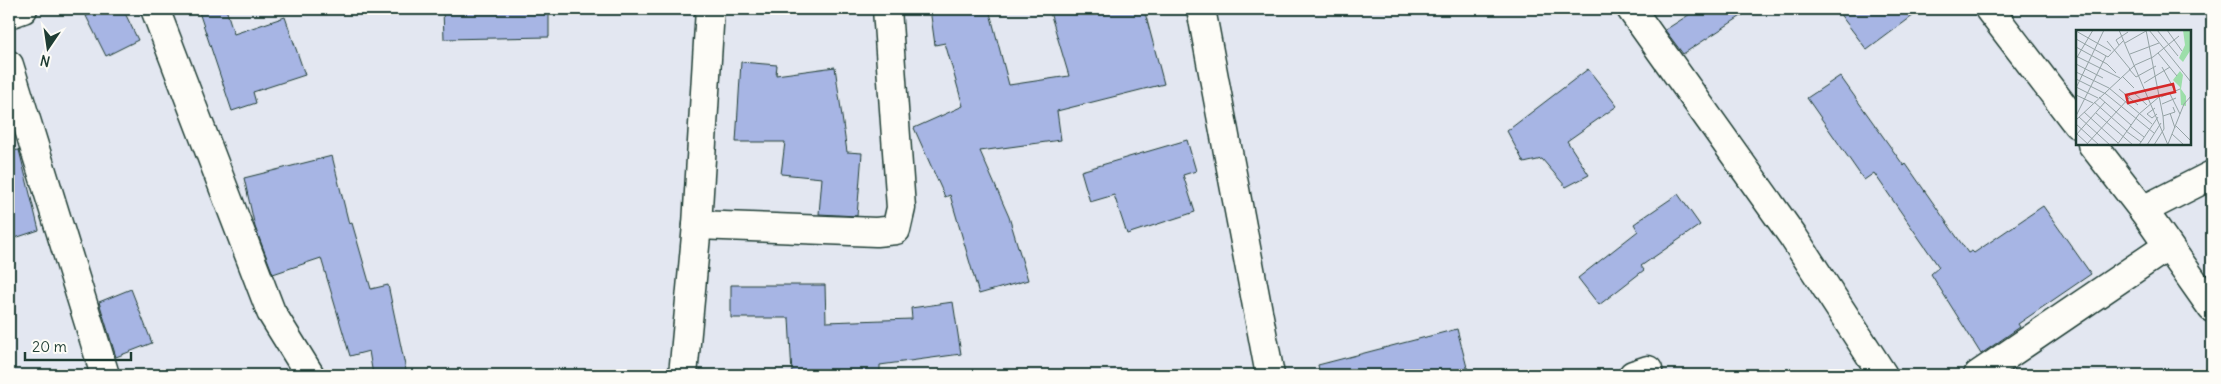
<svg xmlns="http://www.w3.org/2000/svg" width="2221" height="384" font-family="Delius,sans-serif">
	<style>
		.building { fill: #a7b5e4; stroke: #1f3d34 }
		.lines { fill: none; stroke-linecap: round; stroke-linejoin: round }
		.minor-casing { stroke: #1f3d34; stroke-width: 31 }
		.tertiary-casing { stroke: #1f3d34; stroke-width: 31 }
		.minor { stroke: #fdfcf7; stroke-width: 28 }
		.tertiary { stroke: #fdfcf7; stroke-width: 28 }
		.inset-road { fill: none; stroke: #95a3a5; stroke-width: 1 }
		.view { fill: #d62828; fill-opacity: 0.15; stroke: #d62828; stroke-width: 2.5 }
		.inset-edge { fill: none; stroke: #1f3d34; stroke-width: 2.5 }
	</style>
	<rect width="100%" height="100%" fill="#e3e7f1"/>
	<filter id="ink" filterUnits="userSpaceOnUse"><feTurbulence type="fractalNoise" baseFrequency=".02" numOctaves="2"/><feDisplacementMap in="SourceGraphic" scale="10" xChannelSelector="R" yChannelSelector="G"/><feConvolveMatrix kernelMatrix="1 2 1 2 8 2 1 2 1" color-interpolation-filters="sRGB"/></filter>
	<g filter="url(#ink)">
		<g class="building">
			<polygon points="101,9 123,9 138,40 106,56 86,16"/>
			<polygon points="198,9 226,9 234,34 285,17 305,75 253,92 256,103 232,111"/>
			<polygon points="443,9 549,9 549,37 444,39"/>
			<polygon points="930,9 989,9 1009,85 1069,76 1049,9 1144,9 1164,84 1057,111 1061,140 980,151 1009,217 1028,280 979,294 950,195 945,197 914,128 963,106 945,43 935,45"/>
			<polygon points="1698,9 1752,9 1683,54 1665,30"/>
			<polygon points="1836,9 1922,9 1867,50"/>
			<polygon points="741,62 777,65 776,75 835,67 847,152 862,153 857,216 819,214 822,178 781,174 785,142 736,142"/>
			<polygon points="1588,69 1617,106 1567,141 1589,175 1566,187 1542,159 1524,163 1507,131"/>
			<polygon points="1840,76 1904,166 1906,164 1968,253 1972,251 1974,253 2043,206 2091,274 2018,324 2020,327 1981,354 1931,274 1939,267 1874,173 1864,180 1807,98"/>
			<polygon points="1187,140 1196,171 1183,175 1195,212 1127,234 1114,195 1090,202 1081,171"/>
			<polygon points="19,150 39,230 9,240 9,151"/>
			<polygon points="332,156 349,224 352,223 371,289 388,285 407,375 373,375 369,351 350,356 321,258 273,274 255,227 244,178"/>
			<polygon points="1678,194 1700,225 1641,266 1644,270 1599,305 1578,278 1638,231 1634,224"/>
			<polygon points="731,285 825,285 826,322 912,319 911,308 953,302 961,354 880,365 880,375 792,375 789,318 731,318"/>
			<polygon points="131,289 152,343 116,357 99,302"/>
			<polygon points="1457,329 1469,375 1320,375 1318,365"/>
		</g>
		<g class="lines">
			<g class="minor-casing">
				<g id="minor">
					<polyline points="155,9 271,312 310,375"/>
					<polyline points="1631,9 1794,238 1883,375"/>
					<polyline points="1989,9 2077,124"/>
					<polyline points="9,14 23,9"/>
					<polyline points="9,65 105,375"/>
					<polyline points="2092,144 2143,210 2212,308"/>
					<polyline points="2143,210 2212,175"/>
					<polyline points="697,225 876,232 896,230 901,208 887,9"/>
					<polyline points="683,375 697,225 710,9"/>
					<polyline points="1633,375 1648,370"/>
					<polyline points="1978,375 2168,246"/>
				</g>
			</g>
			<g class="tertiary-casing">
				<polyline id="tertiary" points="1201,9 1270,375"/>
			</g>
			<use href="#minor" class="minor"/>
			<use href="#tertiary" class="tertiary"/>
		</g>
	</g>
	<g transform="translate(2076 30)">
		<rect width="115" height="115" fill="#e3e7f1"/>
		<path d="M107 0H115L114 21 107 32 103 28 109 15ZM104 41 107 45 105 59 110 66V76L105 75 104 57 97 50Z" fill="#9cdea9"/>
		<path class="inset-road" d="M43 0 92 115M70 0 87 86 88 99 78 115M73 0 115 52M81 0 102 26M91 0 106 21M0 1 35 21M0 9 32 27 48 10M31 11 54 39M49 13 70 1M43 15 40 10 52 2M0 17 31 34 40 43M82 23 101 46M54 24 83 13M0 26 44 48M0 29 17 0M0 34 27 48M59 35 77 27 103 6M86 37 99 61M53 39 60 47 80 36M0 42 33 58 76 94M46 46 58 58M0 49 30 64 78 103M68 53 94 37M0 57 22 68M0 58 28 0M43 59 62 75M94 64 104 84M0 65 17 73M23 67 55 95M52 67 57 62 71 75M85 67 104 59M18 72 51 101M86 74 100 68M79 78 71 84 76 88 81 84M8 82 42 113M20 83 57 115M94 83 99 98M0 86 30 26M87 86 99 82 97 77M3 87 34 115M0 90 59 35M0 94 23 115M54 96 68 107M100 96 115 111M50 101 65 112M1 104 13 115M96 104 108 115M0 105 29 72M92 114 108 74 115 66M10 115 53 68M41 115 63 84 84 66M63 115 82 87M71 115 85 93"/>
		<path class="view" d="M97 54 99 62 52 73 50 65Z"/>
		<rect width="115" height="115" class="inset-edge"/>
	</g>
	<rect width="2221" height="384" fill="none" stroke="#fdfcf7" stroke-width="30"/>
	<rect x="15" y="15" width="2191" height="354" fill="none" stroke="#1f3d34" stroke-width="2" filter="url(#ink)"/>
	<g transform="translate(48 48) rotate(193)" stroke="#fdfcf7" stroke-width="4" paint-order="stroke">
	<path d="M0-4L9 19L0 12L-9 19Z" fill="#1f3d34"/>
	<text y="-8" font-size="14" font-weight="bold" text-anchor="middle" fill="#1f3d34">N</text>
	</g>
	<path d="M25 352v8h106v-8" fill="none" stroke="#1f3d34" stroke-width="2.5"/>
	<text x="32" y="352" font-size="15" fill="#1f3d34" stroke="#fdfcf7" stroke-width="4" paint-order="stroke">20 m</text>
</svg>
